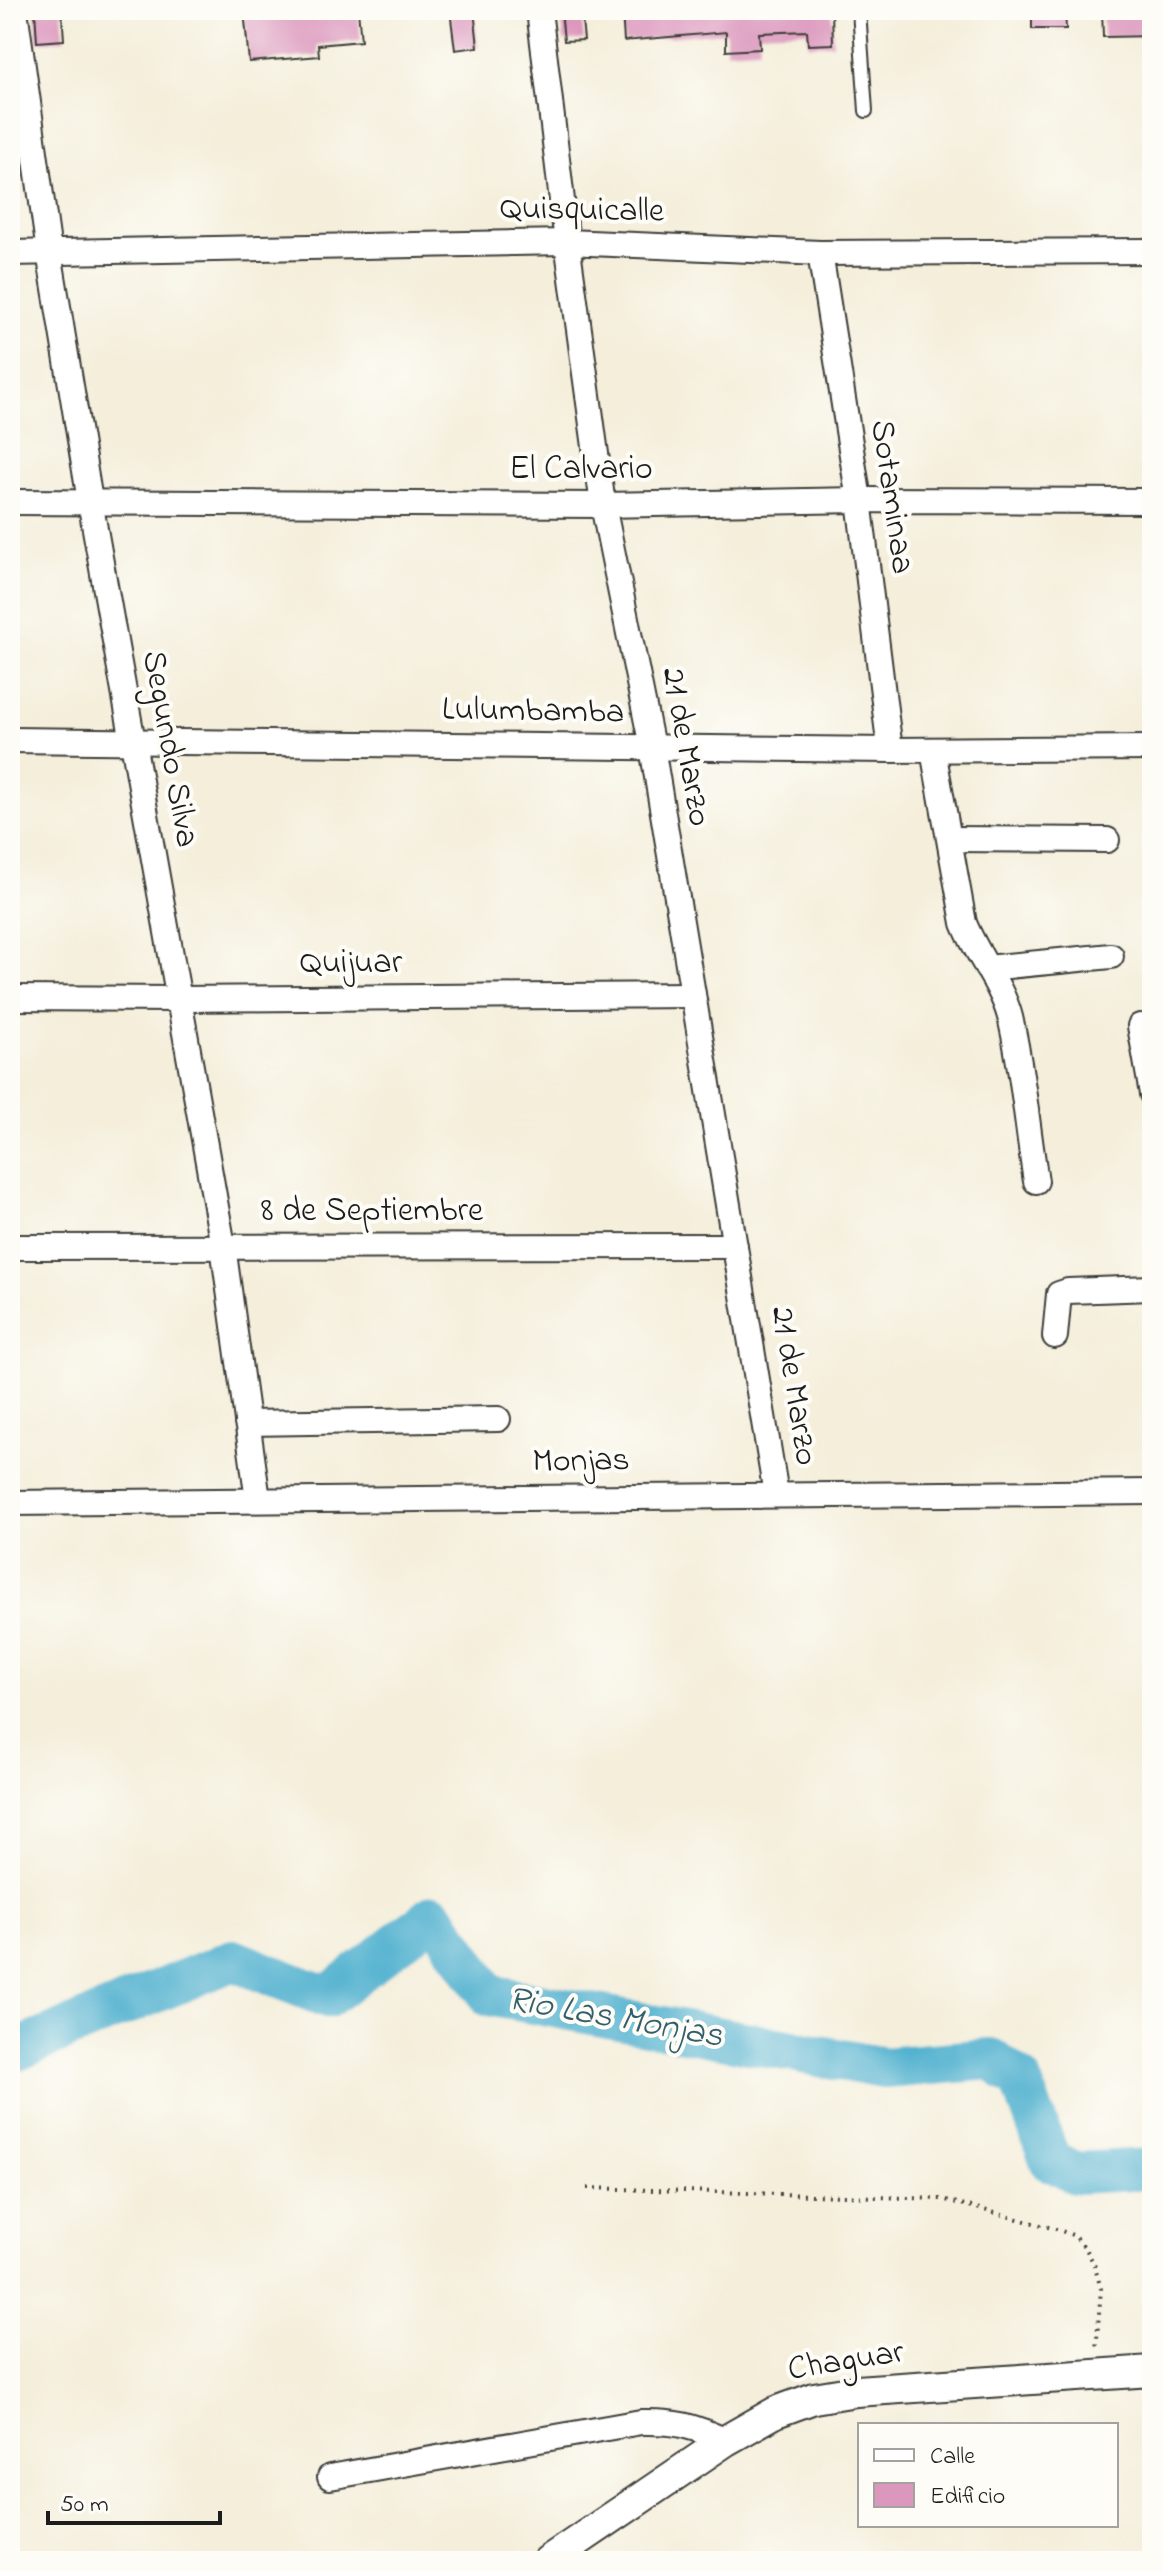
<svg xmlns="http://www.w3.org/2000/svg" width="1162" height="2571" font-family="'Indie Flower',sans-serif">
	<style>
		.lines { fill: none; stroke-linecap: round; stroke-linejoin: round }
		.river { stroke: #50b0cf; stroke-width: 42 }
		.building { fill: #dc97bd }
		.service-casing { stroke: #3c3c38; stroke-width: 16 }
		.minor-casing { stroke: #3c3c38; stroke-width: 28 }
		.tertiary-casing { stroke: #3c3c38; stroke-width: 34 }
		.path { stroke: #3c3c38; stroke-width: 4; stroke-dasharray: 2 6; stroke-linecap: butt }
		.service { stroke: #fff; stroke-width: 12 }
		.minor { stroke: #fff; stroke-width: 24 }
		.tertiary { stroke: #fff; stroke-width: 30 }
		.labels { text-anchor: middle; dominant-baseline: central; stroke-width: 8; stroke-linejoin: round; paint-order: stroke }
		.street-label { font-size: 34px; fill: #1c1c1c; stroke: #fdfcf7 }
		.water-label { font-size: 36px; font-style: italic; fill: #335f6d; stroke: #fdfcf7 }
	</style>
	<rect width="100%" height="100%" fill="#fdfcf7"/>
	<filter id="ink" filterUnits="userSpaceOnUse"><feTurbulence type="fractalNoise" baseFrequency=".0125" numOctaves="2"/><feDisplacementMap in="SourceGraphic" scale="16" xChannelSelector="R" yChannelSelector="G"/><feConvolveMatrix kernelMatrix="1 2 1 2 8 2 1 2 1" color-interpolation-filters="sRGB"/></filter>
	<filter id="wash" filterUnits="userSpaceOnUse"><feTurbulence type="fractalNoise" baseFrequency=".006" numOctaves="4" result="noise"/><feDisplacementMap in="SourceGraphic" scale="32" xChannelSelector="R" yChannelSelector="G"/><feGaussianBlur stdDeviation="1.8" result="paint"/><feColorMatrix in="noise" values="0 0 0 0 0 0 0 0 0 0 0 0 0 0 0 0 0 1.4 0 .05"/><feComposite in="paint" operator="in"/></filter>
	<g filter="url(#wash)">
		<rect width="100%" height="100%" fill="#f4eeda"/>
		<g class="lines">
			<polyline class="river" points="10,2053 233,1960 327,1997 434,1915 489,1995 884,2068 991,2059 1021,2081 1050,2160 1075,2173 1152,2169"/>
		</g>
		<g id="blocks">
			<g class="building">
				<polygon points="35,10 62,10 64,40 37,42"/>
				<polygon points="244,10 358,10 361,41 318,45 319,56 249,62"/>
				<polygon points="450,10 474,10 478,47 455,50"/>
				<polygon points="561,10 581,10 584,40 564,41"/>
				<polygon points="622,10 832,10 833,44 808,45 807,31 759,33 760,49 726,51 726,32 624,41"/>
				<polygon points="1032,10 1065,10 1066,29 1032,29"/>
				<polygon points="1102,10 1152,10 1152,36 1103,37"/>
			</g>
		</g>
	</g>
	<g filter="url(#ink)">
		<use href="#blocks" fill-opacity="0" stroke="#3c3c38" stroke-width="2"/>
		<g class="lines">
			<g class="service-casing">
				<polyline id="service" points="859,10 866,111"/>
			</g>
			<g class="minor-casing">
				<g id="minor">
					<polyline points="15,10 49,252 90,501 223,1246 258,1500"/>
					<polyline points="539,10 567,242 603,505 652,747 776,1494"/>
					<polyline points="10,253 567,242 820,253 1152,251"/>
					<polyline points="820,253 859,500 890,750"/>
					<polyline points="10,502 603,505 859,500 1152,501"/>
					<polyline points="10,740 890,750 1152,748"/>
					<path d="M933 750 964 923C977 956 1001 983 1010 1017 1023 1070 1027 1127 1036 1181"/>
					<polyline points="950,839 1107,840"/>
					<polyline points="987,968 1111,956"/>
					<polyline points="10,998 179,999 693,995"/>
					<polyline points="1140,1026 1152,1094"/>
					<polyline points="10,1247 735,1246"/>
					<polyline points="1055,1336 1059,1294 1068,1291 1152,1288"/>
					<polyline points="247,1423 498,1419"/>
					<polyline points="10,1503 1152,1492"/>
					<path d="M330 2477 641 2422C675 2421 694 2426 725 2441"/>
				</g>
			</g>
			<g class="tertiary-casing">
				<polyline id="tertiary" points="548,2561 725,2441 776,2412 814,2398 856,2391 1152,2371"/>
			</g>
			<polyline class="path" points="587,2188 942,2199 1056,2229 1075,2236 1086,2249 1094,2264 1101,2289 1096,2350"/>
			<use href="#service" class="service"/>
			<use href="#minor" class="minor"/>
			<use href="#tertiary" class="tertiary"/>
		</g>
	</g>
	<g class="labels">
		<g class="street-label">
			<text transform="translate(582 211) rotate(1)">Quisquicalle</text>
			<text x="581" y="470">El Calvario</text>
			<text transform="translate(891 497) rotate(82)">Sotaminaa</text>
			<text transform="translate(533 712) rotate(1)">Lulumbamba</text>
			<text transform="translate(685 747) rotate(80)">21 de Marzo</text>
			<text transform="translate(169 749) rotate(80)">Segundo Silva</text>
			<text x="351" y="964">Quijuar</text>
			<text x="372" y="1212">8 de Septiembre</text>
			<text transform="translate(793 1386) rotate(81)">21 de Marzo</text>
			<text transform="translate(581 1462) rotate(-1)">Monjas</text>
			<text transform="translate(846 2362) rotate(-9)">Chaguar</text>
		</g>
		<g class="water-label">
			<text transform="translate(615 2019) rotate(10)">Rio Las Monjas</text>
		</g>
	</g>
	<rect width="1162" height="2571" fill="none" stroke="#fdfcf7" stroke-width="40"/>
	<rect x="858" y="2423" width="260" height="104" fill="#fdfcf7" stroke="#a3a29f" stroke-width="2"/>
	<rect x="874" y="2449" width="40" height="12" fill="#ffffff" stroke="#a3a29f" stroke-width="2"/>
	<text x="930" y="2463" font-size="24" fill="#1c1c1c">Calle</text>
	<rect x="874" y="2483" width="40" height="24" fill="#dc97bd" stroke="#a3a29f" stroke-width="2"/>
	<text x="930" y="2503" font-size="24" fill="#1c1c1c">Edificio</text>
	<path d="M48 2511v12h172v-12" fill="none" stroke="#1c1c1c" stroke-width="4"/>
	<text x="60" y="2511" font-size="24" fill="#1c1c1c" stroke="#fdfcf7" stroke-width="6" paint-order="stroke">50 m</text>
</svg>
